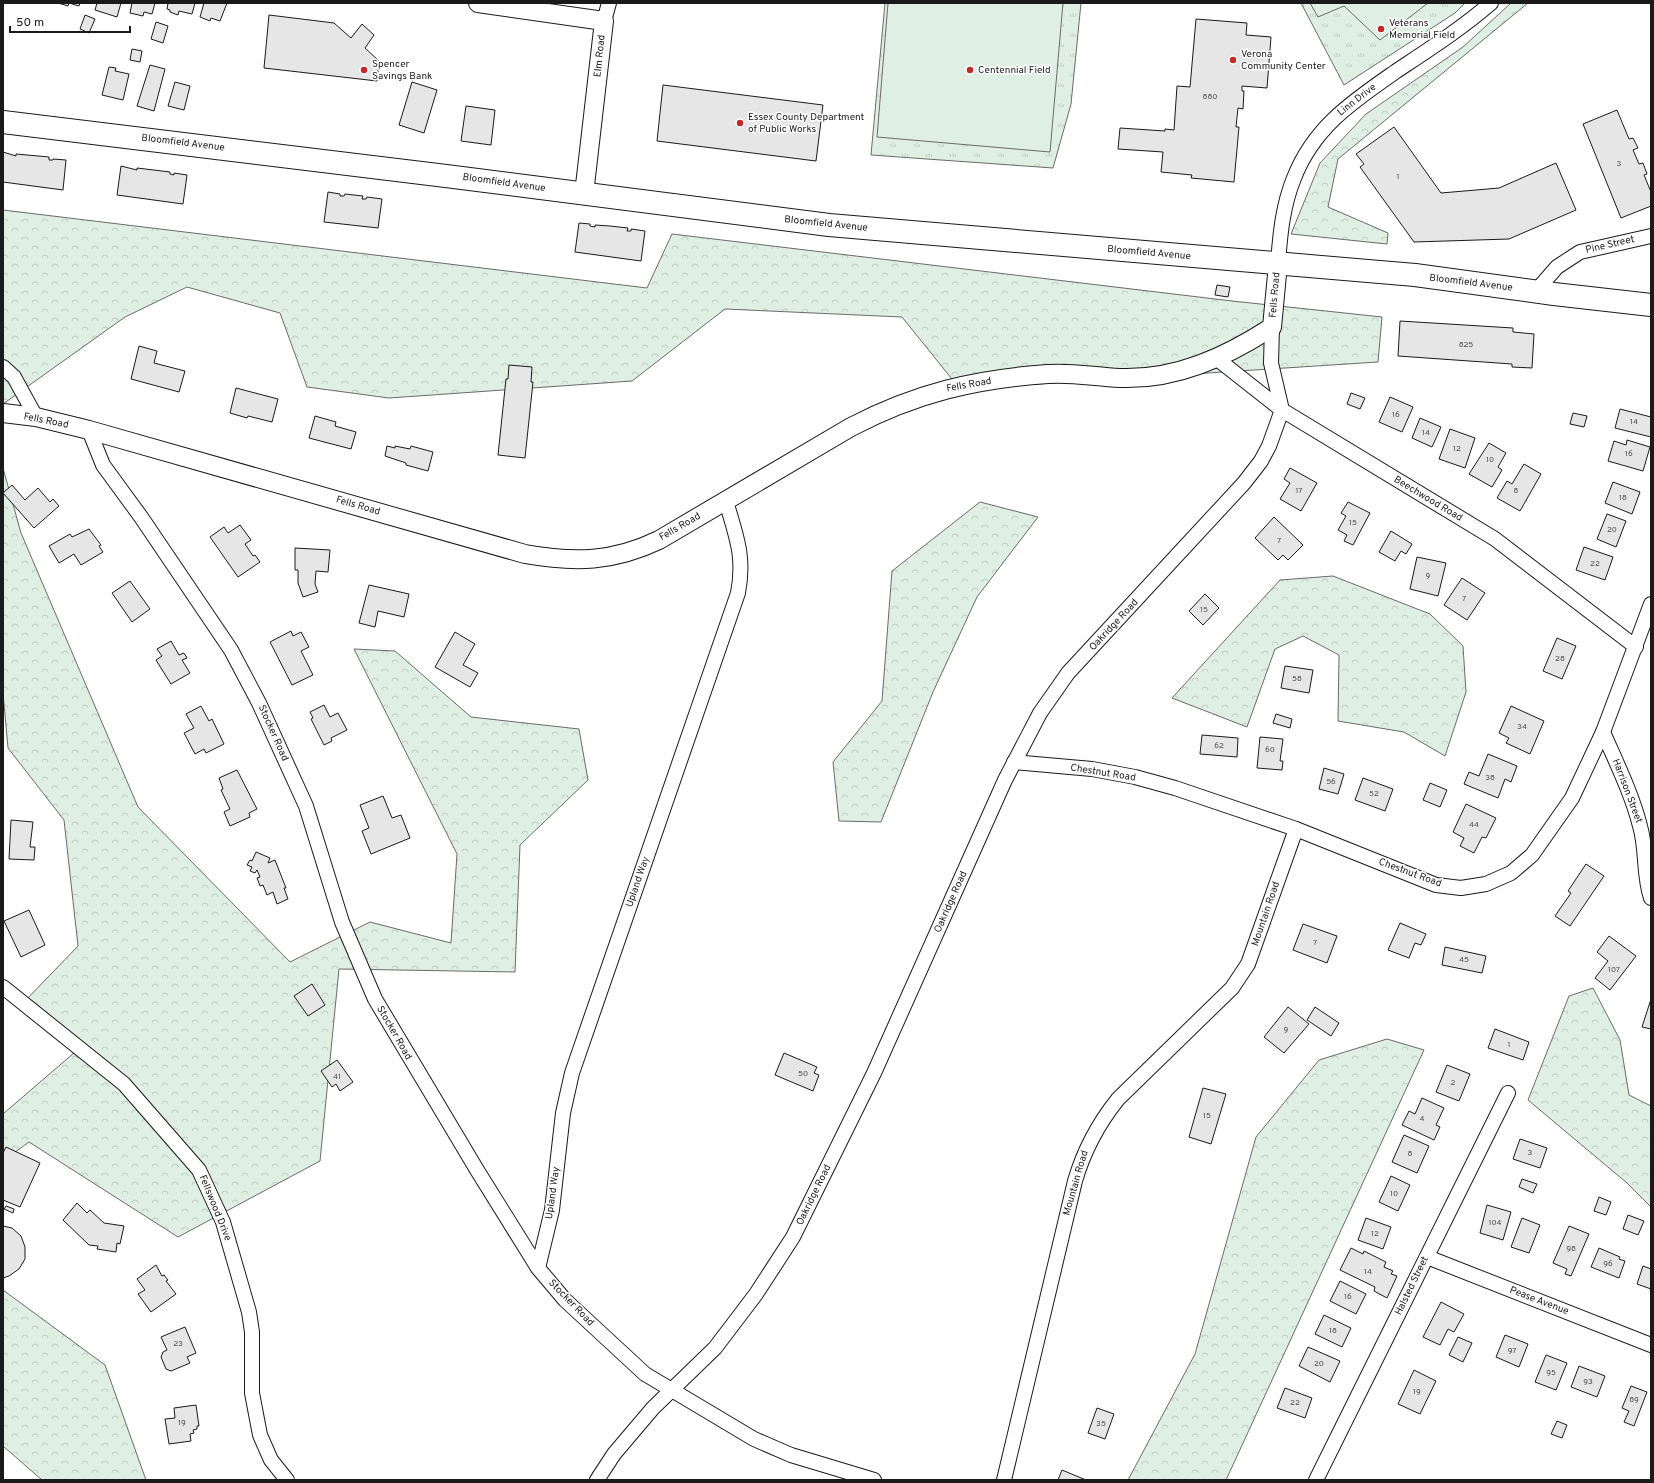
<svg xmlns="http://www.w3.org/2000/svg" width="1654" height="1483" font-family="Overpass,sans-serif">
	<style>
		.forest { fill: url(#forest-crowns); stroke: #6a6a6a }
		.park { fill: url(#park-tufts); stroke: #6a6a6a }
		.garden { fill: #e0efe3; stroke: #6a6a6a }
		.building { fill: #e6e6e6; stroke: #1a1a1a }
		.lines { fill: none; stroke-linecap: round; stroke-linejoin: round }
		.minor-casing { stroke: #1a1a1a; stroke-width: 16 }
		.tertiary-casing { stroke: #1a1a1a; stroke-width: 20 }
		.primary-casing { stroke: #1a1a1a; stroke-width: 24 }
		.minor { stroke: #fff; stroke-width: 14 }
		.tertiary { stroke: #fff; stroke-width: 18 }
		.primary { stroke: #fff; stroke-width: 22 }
		.poi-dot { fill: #c62828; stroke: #fff; stroke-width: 1.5 }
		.labels { text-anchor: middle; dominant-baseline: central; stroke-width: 3; stroke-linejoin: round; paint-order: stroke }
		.number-label { font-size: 8px; fill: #4d4d4d }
		.poi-label { font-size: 10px; fill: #1a1a1a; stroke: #fff; text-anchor: start }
		.street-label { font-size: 10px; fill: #1a1a1a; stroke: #fff }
	</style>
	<defs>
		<pattern id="forest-crowns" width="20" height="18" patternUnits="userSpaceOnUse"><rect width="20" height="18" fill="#e0efe3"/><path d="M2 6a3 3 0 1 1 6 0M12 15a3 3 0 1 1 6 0" fill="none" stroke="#c0ccc2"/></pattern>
		<pattern id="park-tufts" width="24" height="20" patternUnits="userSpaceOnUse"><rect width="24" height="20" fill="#e0efe3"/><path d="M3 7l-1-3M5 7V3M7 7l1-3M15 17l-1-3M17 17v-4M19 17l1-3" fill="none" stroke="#c0ccc2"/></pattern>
	</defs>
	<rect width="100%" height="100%" fill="#fff"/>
	<g class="forest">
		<polygon points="1511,3 1528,3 1338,159 1328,207 1388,233 1387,244 1291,234 1320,163 1366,114 1463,47"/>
		<polygon points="3,210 647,288 672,234 1232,301 1382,317 1378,362 960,389 902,317 725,309 632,381 389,398 307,387 280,313 187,287 125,317 3,404"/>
		<polygon points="3,468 21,533 138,807 290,962 370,922 451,943 457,854 354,649 395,651 471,717 579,729 588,780 520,845 515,972 339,969 320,1161 178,1237 29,1142 3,1161 3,1114 82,1046 24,1002 78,946 64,820 8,748 3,693"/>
		<polygon points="980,502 1038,517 977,597 933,692 881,822 839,821 833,762 882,701 892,571"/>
		<polygon points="1333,576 1430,614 1463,646 1466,692 1445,756 1404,732 1338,721 1339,655 1303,636 1275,649 1247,727 1172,698 1280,580"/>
		<polygon points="1593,988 1620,1040 1629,1095 1651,1106 1651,1207 1627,1183 1528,1100 1569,996"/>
		<polygon points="1387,1039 1424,1050 1226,1480 1128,1480 1195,1354 1256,1137 1319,1060"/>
		<polygon points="3,1290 105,1365 146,1480 42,1480 3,1446"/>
	</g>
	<g class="park">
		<polygon points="885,3 1081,3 1071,104 1053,168 871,155"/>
		<polygon points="1301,3 1465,3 1455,13 1344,85"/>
	</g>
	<g class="garden">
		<polygon points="888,3 1063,3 1050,152 877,137"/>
		<polygon points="1310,3 1428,3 1380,40 1344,6 1318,17"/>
	</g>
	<g class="building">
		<polygon points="58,3 69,3 68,6"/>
		<polygon points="69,3 80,3 79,6"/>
		<polygon points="97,3 121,3 117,17 95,10"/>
		<polygon points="132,3 155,3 152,14 144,12 143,16 130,13"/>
		<polygon points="168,3 195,3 192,14 179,11 178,15 170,12 170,10 167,9"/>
		<polygon points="204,3 227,3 220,21 211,18 210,21 200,17"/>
		<polygon points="85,15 95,19 89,33 80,29"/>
		<polygon points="269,15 334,23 351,38 362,24 374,35 365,48 379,61 377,81 264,68"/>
		<polygon points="1196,19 1247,23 1246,35 1271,37 1267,88 1242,86 1242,91 1244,91 1243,109 1238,108 1236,127 1239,127 1234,182 1191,178 1192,175 1161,172 1163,152 1118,149 1120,128 1165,131 1165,129 1174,130 1177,86 1190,87"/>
		<polygon points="156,22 168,26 163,43 151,39"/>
		<polygon points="132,49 142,51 140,62 130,60"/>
		<polygon points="150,65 165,69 154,111 137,106"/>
		<polygon points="109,67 116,68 115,71 129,74 123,100 102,95"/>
		<polygon points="175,82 190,86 184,110 168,106"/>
		<polygon points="412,82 437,90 424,133 399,125"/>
		<polygon points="663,85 823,105 816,161 657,141"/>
		<polygon points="466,106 495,110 491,145 461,141"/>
		<polygon points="1617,110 1629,139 1633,138 1638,148 1633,150 1639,164 1643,163 1647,174 1644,175 1651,192 1651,206 1621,218 1583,124"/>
		<polygon points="1394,127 1441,193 1499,188 1556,163 1576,210 1509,239 1414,242 1360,167 1364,164 1356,154"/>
		<polygon points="3,152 16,156 16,154 49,157 49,160 53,160 53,159 66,160 63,190 3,182"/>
		<polygon points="121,166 137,170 137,168 170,172 170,174 174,175 174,173 187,175 183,204 117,195"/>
		<polygon points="328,192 340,194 340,196 344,196 345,194 363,196 362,199 366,199 367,197 382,199 378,228 324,222"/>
		<polygon points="579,223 590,224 590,226 595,227 595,225 610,226 628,228 627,231 631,231 631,229 645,231 641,261 575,252"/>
		<polygon points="1217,285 1230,287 1228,297 1215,295"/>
		<polygon points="1400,321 1513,328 1513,332 1534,334 1532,368 1512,367 1512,364 1398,356"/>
		<polygon points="139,346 157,351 154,363 185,371 179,392 131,379"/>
		<polygon points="509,365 532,367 531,382 533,382 525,458 498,455 506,379 508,379"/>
		<polygon points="236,388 278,399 272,422 248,416 247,418 230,413"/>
		<polygon points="1351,393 1365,398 1360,409 1347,404"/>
		<polygon points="1390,397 1413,407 1402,432 1379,422"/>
		<polygon points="1620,409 1651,417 1651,437 1615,428"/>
		<polygon points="1573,413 1587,416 1584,427 1570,424"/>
		<polygon points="315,416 336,422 335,426 356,432 351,449 309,438"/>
		<polygon points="1420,418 1441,427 1432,447 1412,438"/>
		<polygon points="1450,429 1475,438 1465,468 1439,459"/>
		<polygon points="1627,440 1650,447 1643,471 1608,461 1614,441 1626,445"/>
		<polygon points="1489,443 1506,453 1498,467 1502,470 1492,487 1469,474"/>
		<polygon points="387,446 395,448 395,446 410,449 411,446 433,452 428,471 406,465 406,463 385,456"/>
		<polygon points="1524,464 1541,474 1520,511 1497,498 1507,481 1512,484"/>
		<polygon points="1290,468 1317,483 1301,511 1280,499 1290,483 1284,479"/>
		<polygon points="1613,482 1640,492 1632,514 1605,503"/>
		<polygon points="12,485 25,500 38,488 50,502 53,499 59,506 34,528 3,493"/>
		<polygon points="1348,502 1370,513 1353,545 1344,541 1347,535 1338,530 1346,516 1341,513"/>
		<polygon points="1607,514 1626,521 1616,547 1597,539"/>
		<polygon points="1274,517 1303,545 1288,560 1283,555 1278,560 1255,538"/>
		<polygon points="240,525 251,540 245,544 253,556 255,555 260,562 238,577 210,537 224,527 228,533"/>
		<polygon points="89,529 101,545 99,546 103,552 81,565 74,554 59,563 49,546 70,534 72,537"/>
		<polygon points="1391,531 1412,544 1406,554 1401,551 1395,561 1379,552"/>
		<polygon points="1584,547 1613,557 1605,580 1576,570"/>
		<polygon points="295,548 330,550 328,572 316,571 315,584 318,592 303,597 298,583 298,570 295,570"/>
		<polygon points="1417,557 1446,563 1438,596 1410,589"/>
		<polygon points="1462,578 1485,593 1467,620 1444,605"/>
		<polygon points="130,581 150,609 132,622 112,593"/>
		<polygon points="369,585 409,594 404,617 378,611 375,627 359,623"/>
		<polygon points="1205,594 1219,608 1203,625 1189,611"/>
		<polygon points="291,631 293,636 301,632 309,647 301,651 313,675 292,685 270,642"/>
		<polygon points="455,632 475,644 463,665 478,673 470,687 435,667"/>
		<polygon points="1557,638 1576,646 1562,679 1543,671"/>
		<polygon points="171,641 179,655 184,653 187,658 182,660 190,673 171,684 156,660 162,656 157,649"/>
		<polygon points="1285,666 1313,670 1309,693 1281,688"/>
		<polygon points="324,705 330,717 338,713 347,730 331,738 332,741 324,745 311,719 313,718 310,712"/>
		<polygon points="201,706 209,721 212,719 224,744 206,753 204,749 195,754 184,733 194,728 186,714"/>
		<polygon points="1511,706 1544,721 1530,754 1506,743 1509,738 1499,733"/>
		<polygon points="1276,714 1292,719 1290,728 1273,723"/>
		<polygon points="1202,735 1238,738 1237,757 1200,754"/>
		<polygon points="1260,737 1283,739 1280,761 1283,761 1282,770 1257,768"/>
		<polygon points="1488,754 1517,766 1511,782 1505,779 1498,798 1464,784 1469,772 1479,776"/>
		<polygon points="1324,768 1344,774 1338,794 1319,789"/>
		<polygon points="237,770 257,809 249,813 250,817 230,826 224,812 230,809 221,790 223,789 219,778"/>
		<polygon points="1363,778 1393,789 1385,811 1355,800"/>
		<polygon points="1430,783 1447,790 1440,807 1423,800"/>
		<polygon points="383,796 392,818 401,815 410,838 371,854 362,831 369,828 360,805"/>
		<polygon points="1466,804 1496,818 1486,838 1482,837 1474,853 1460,846 1464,838 1453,832"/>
		<polygon points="11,820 33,822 30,847 35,847 34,860 9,859"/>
		<polygon points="256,852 270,858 268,863 275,860 286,888 284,888 288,899 277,904 273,892 267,895 263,885 260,886 257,878 260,877 257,870 255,873 250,871 252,867 247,865 250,860 252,861"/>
		<polygon points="1586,864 1604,876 1570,926 1555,916 1571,893 1568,891"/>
		<polygon points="29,910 45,945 21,957 4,921"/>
		<polygon points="1400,923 1426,934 1421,945 1415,943 1409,958 1388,950"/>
		<polygon points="1303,924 1337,936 1327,963 1293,950"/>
		<polygon points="1609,936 1636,956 1610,990 1595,978 1608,961 1597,952"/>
		<polygon points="1445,947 1486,956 1482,973 1442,965"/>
		<polygon points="312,984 325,1005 308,1016 294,996"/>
		<polygon points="1651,999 1651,1029 1642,1027"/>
		<polygon points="1288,1007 1309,1024 1284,1053 1264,1037"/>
		<polygon points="1315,1007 1339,1023 1331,1036 1307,1020"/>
		<polygon points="1495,1029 1529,1042 1523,1060 1488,1048"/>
		<polygon points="784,1053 817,1067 814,1073 819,1075 813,1091 775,1075"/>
		<polygon points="337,1060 353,1082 340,1091 336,1084 332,1087 321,1071"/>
		<polygon points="1447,1065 1470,1074 1459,1101 1436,1092"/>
		<polygon points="1203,1088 1226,1094 1211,1144 1189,1137"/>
		<polygon points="1422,1098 1444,1108 1436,1125 1440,1127 1434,1140 1402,1125 1409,1111 1415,1114"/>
		<polygon points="1404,1135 1429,1146 1417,1173 1392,1162"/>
		<polygon points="1520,1139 1547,1148 1540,1168 1513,1159"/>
		<polygon points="6,1147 40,1163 20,1207 3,1200 3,1153"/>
		<polygon points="1391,1176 1410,1185 1398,1211 1379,1202"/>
		<polygon points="1522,1179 1537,1184 1533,1193 1519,1187"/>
		<polygon points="1599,1197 1611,1202 1606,1215 1594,1211"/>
		<polygon points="77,1203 87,1213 90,1210 104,1223 124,1226 120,1244 117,1243 116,1252 97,1249 98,1246 89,1245 63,1220"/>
		<polygon points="1487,1205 1511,1212 1503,1240 1480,1233"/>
		<polygon points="6,1206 14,1209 13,1213 4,1209"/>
		<polygon points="1628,1215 1644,1221 1638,1235 1623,1229"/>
		<polygon points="1366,1218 1391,1227 1383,1249 1358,1240"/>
		<polygon points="1522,1218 1540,1225 1529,1253 1511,1247"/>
		<polygon points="3,1226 12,1228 21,1236 25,1247 25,1259 19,1269 9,1276 3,1278"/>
		<polygon points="1569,1226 1589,1234 1571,1276 1565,1274 1567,1269 1553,1263"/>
		<polygon points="1351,1248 1363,1254 1364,1251 1386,1262 1384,1267 1393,1271 1391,1274 1397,1276 1387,1298 1374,1291 1375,1287 1340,1270"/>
		<polygon points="1599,1248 1620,1257 1619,1259 1625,1261 1619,1278 1591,1267"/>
		<polygon points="156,1265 162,1276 164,1275 168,1280 166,1281 176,1294 151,1312 138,1294 145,1290 137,1279"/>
		<polygon points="1643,1266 1651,1269 1651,1289 1637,1284"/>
		<polygon points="1340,1281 1366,1294 1356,1314 1330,1301"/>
		<polygon points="1441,1302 1464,1314 1454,1332 1448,1329 1440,1345 1423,1337"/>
		<polygon points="1324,1315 1351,1328 1342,1347 1315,1334"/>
		<polygon points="185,1327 196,1353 187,1357 190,1363 171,1371 166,1369 161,1357 163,1352 167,1350 161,1337"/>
		<polygon points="1505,1335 1528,1344 1519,1367 1496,1357"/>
		<polygon points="1458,1337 1472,1343 1463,1362 1449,1355"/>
		<polygon points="1308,1347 1340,1361 1330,1382 1299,1366"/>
		<polygon points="1546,1355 1567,1363 1556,1390 1535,1382"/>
		<polygon points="1579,1366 1605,1376 1597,1397 1571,1387"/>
		<polygon points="1414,1370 1436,1381 1420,1414 1398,1404"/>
		<polygon points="1631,1386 1647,1392 1634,1426 1624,1422 1629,1411 1622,1408"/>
		<polygon points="1285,1388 1312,1398 1305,1418 1277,1408"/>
		<polygon points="196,1405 199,1426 197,1426 197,1429 193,1430 194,1433 190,1434 191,1441 169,1444 165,1419 175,1418 174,1408"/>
		<polygon points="1097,1408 1114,1414 1105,1439 1088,1433"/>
		<polygon points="1557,1421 1567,1425 1562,1438 1551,1434"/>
		<polygon points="1062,1470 1086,1480 1058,1480"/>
	</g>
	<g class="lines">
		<g class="minor-casing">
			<g id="minor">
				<polyline points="604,21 609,3"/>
				<path d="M1278 264C1280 234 1283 205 1294 178 1314 127 1352 102 1395 72 1428 50 1461 29 1491 3"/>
				<polyline points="1536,291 1557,267 1580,252 1651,236"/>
				<polyline points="1216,358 1282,410 1495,539 1636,647"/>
				<polyline points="3,367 14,377 36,417"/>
				<polyline points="89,430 103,465 141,517 231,650 259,703 306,806 342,922 375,999 477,1170 538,1268 565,1300 645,1374 754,1439 791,1455 874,1480"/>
				<path d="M1603 732C1616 762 1632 794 1640 826 1647 849 1643 875 1651 898"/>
				<polyline points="1014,762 1092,769 1135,777 1175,788 1296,829 1436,885 1461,888 1486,884 1511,873 1532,855 1572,798 1603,732 1651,604"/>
				<polyline points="3,987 124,1084 199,1170 223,1222 249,1312 252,1332 252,1393 260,1435 271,1460 287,1480"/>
				<polyline points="1427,1257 1651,1345"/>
				<path d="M538 1268 552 1210 563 1113 572 1073 738 593C745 556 736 536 726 501"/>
				<polyline points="597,1480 614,1454 653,1408 715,1348 756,1294 793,1237 874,1073 1005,780 1040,713 1068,673 1244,483 1261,461 1269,446 1282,410 1271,363 1272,327"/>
				<path d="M1004 1480 1075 1181C1084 1150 1098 1124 1118 1099L1232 988 1248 964 1296 829"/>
				<polyline points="1316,1480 1508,1093"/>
			</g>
		</g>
		<g class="tertiary-casing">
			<g id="tertiary">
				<polyline points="478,3 604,21 584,194"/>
				<path d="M3 413 36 417 89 430 525 554C575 563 613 562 659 540L851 427C916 393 975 379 1048 374 1072 372 1095 377 1120 378 1176 380 1226 357 1272 327L1278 264"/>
			</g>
		</g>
		<g class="primary-casing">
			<polyline id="primary" points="3,122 446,176 829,225 1415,275 1554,294 1651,305"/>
		</g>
		<use href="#minor" class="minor"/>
		<use href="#tertiary" class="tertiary"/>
		<use href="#primary" class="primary"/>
	</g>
	<g class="poi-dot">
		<circle cx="1381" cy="29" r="4"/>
		<circle cx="1233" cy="60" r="4"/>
		<circle cx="364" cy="70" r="4"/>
		<circle cx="970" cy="70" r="4"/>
		<circle cx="740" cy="123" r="4"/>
	</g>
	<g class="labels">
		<g class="number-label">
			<text x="1210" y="97">880</text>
			<text x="1619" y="164">3</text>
			<text x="1398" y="177">1</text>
			<text x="1466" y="345">825</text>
			<text x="1396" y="415">16</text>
			<text x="1634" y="422">14</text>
			<text x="1426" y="433">14</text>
			<text x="1457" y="449">12</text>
			<text x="1629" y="454">16</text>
			<text x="1490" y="460">10</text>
			<text x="1299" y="491">17</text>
			<text x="1516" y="491">8</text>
			<text x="1623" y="498">18</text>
			<text x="1353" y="523">15</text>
			<text x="1612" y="530">20</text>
			<text x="1279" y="541">7</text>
			<text x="1595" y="564">22</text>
			<text x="1428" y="576">9</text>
			<text x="1464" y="599">7</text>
			<text x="1204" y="610">15</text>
			<text x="1560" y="659">28</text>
			<text x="1297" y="679">58</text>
			<text x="1522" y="727">34</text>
			<text x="1219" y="746">62</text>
			<text x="1270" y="750">60</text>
			<text x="1490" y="778">38</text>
			<text x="1331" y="782">56</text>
			<text x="1374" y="794">52</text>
			<text x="1474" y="825">44</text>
			<text x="1315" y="943">7</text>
			<text x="1464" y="960">45</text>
			<text x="1614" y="970">107</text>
			<text x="1286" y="1030">9</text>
			<text x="1509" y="1045">1</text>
			<text x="803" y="1074">50</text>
			<text x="337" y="1077">41</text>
			<text x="1453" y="1083">2</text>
			<text x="1207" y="1116">15</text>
			<text x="1422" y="1119">4</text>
			<text x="1530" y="1153">3</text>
			<text x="1410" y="1154">8</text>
			<text x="1394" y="1194">10</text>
			<text x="1495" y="1223">104</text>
			<text x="1375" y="1234">12</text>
			<text x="1571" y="1249">98</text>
			<text x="1608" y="1264">96</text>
			<text x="1368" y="1272">14</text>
			<text x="1348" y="1297">16</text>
			<text x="1333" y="1331">18</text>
			<text x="178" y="1344">23</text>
			<text x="1512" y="1351">97</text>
			<text x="1319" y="1364">20</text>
			<text x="1551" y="1373">95</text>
			<text x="1588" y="1382">93</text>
			<text x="1417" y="1392">19</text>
			<text x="1634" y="1400">89</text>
			<text x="1295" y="1403">22</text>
			<text x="182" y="1423">19</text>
			<text x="1101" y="1424">35</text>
		</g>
		<g class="poi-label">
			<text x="1389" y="23">Veterans<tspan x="1389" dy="12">Memorial Field</tspan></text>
			<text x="1241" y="54">Verona<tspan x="1241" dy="12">Community Center</tspan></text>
			<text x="372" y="64">Spencer<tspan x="372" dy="12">Savings Bank</tspan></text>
			<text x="978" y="70">Centennial Field</text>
			<text x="748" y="117">Essex County Department<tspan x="748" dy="12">of Public Works</tspan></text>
		</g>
		<g class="street-label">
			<text transform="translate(600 56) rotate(-84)">Elm Road</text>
			<text transform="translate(1357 100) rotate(-38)">Linn Drive</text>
			<text transform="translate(183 143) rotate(7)">Bloomfield Avenue</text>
			<text transform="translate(504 183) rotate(8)">Bloomfield Avenue</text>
			<text transform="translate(826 224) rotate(6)">Bloomfield Avenue</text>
			<text transform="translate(1610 245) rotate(-13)">Pine Street</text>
			<text transform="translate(1149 253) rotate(5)">Bloomfield Avenue</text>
			<text transform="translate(1471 283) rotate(7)">Bloomfield Avenue</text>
			<text transform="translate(1275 295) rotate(-85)">Fells Road</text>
			<text transform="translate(969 385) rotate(-10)">Fells Road</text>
			<text transform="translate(46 421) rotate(11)">Fells Road</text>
			<text transform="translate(1428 499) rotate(31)">Beechwood Road</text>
			<text transform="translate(358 506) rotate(16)">Fells Road</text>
			<text transform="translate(680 527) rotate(-30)">Fells Road</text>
			<text transform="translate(1114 625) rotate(-47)">Oakridge Road</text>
			<text transform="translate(273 733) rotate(66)">Stocker Road</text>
			<text transform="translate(1103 773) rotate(9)">Chestnut Road</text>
			<text transform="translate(1627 791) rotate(69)">Harrison Street</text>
			<text transform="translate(1410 873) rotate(20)">Chestnut Road</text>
			<text transform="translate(638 882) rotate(-71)">Upland Way</text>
			<text transform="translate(951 902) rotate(-66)">Oakridge Road</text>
			<text transform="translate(1266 914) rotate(-71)">Mountain Road</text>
			<text transform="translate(394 1033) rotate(60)">Stocker Road</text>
			<text transform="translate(1076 1183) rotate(-74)">Mountain Road</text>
			<text transform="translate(553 1193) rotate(-82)">Upland Way</text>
			<text transform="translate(814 1195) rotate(-64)">Oakridge Road</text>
			<text transform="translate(215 1208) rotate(68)">Fellswood Drive</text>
			<text transform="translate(1412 1286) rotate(-64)">Halsted Street</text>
			<text transform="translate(1539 1301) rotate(21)">Pease Avenue</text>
			<text transform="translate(571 1303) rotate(46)">Stocker Road</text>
		</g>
	</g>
	<rect width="1654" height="1483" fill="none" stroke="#1a1a1a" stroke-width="8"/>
	<path d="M10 26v6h120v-6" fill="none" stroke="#1a1a1a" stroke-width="2"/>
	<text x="16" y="26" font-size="12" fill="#1a1a1a" stroke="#ffffff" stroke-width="3" paint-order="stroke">50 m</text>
</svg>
